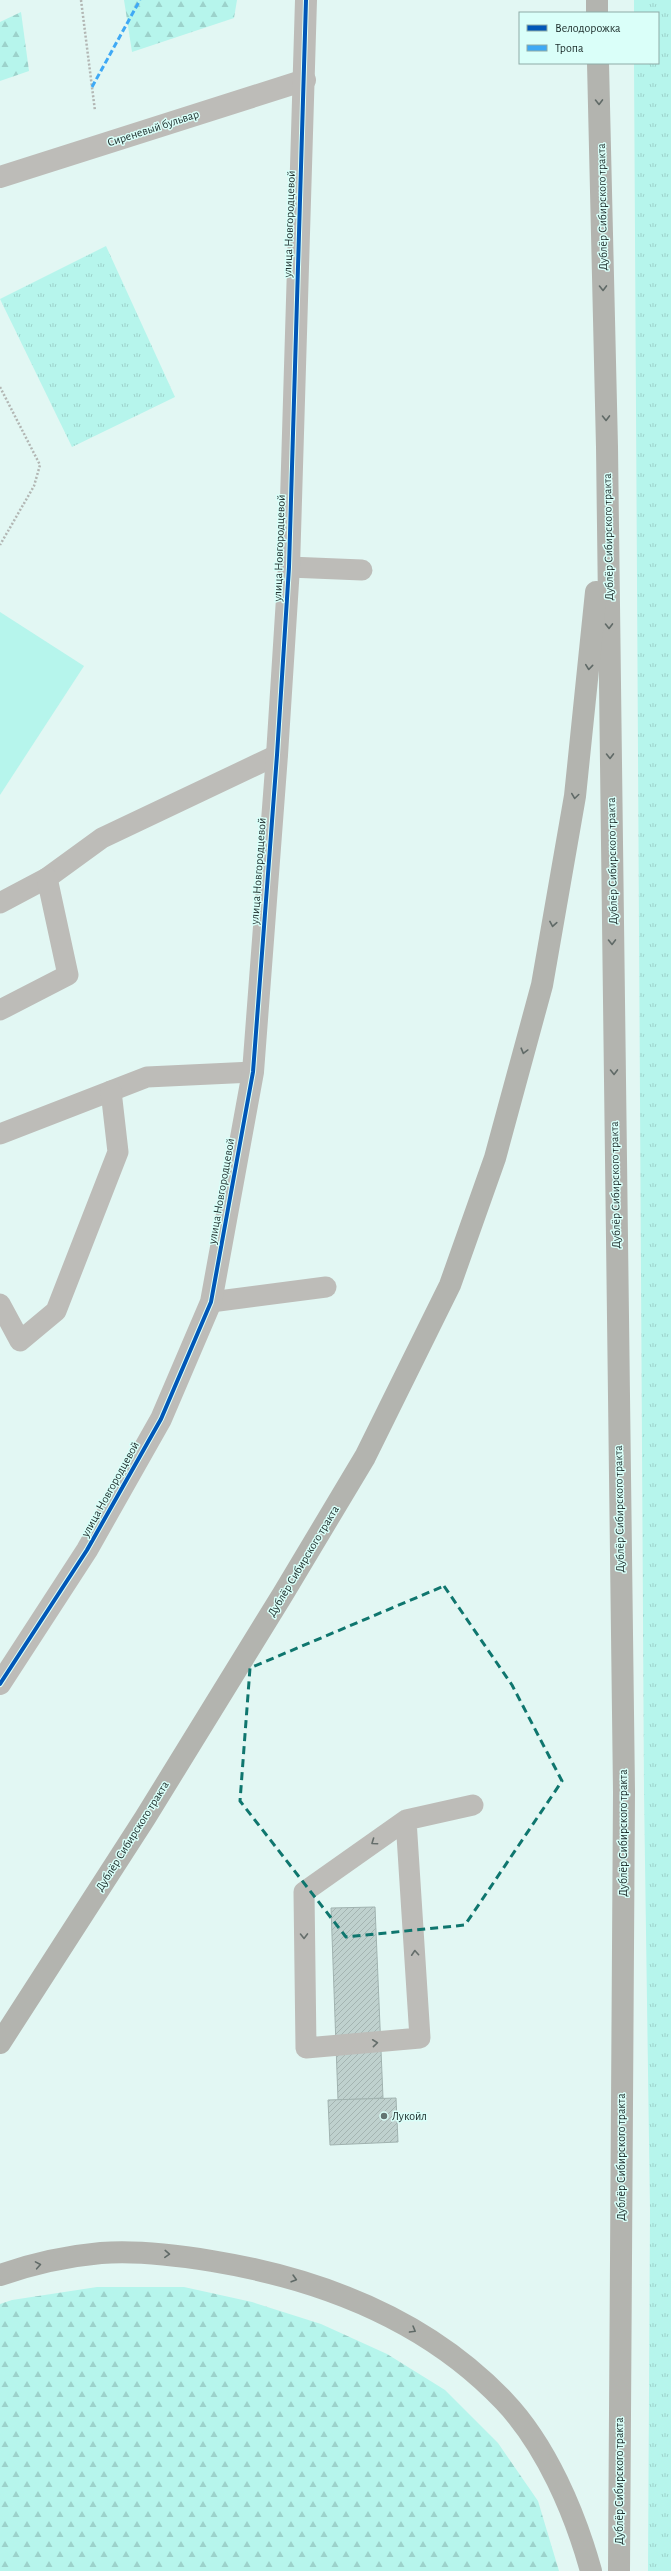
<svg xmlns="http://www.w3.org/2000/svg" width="671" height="2571" font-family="'Alegreya Sans',sans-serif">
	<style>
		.grass { fill: url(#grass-tufts) }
		.forest { fill: url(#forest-firs) }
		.garden { fill: #b6f5ec }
		.building { fill: url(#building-hatch); stroke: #a1b3b0 }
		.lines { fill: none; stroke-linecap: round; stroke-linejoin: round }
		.path { stroke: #b2b6b3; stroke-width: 2.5; stroke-dasharray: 2 2; stroke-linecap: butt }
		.service { stroke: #bdbcb8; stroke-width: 21 }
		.tertiary { stroke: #bdbcb8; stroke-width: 22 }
		.primary { stroke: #b3b4af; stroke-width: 22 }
		.quiet { stroke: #3fa9f5; stroke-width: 3; stroke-dasharray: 6 3; stroke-linecap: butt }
		.cycleway-casing { stroke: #dafff9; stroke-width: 6 }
		.cycleway { stroke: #0057b8; stroke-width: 4 }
		.oneway { stroke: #606a67 }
		.oneway2 { stroke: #656e6b }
		.marked { fill: none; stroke: #0f766e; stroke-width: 3; stroke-dasharray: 8 5; stroke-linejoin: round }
		.poi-dot { fill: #627472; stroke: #dafff9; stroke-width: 1.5 }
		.labels { text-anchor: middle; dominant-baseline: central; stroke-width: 3; stroke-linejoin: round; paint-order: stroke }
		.street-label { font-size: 12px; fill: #1d2e2c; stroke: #dafff9 }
		.poi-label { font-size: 12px; fill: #1d2e2c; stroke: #dafff9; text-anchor: start }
	</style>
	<defs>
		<pattern id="grass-tufts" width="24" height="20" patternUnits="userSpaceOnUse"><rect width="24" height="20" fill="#b6f5ec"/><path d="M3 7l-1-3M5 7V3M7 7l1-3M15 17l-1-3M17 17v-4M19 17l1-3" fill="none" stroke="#9cd2cb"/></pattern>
		<pattern id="forest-firs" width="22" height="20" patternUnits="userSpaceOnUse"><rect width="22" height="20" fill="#b6f5ec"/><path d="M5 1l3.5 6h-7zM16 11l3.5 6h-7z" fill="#9cd2cb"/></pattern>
		<pattern id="building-hatch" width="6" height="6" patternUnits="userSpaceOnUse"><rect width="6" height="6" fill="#bfd1ce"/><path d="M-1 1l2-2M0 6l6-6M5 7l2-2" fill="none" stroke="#a4b4b1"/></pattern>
	</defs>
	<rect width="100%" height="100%" fill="#e2f7f3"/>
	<g class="grass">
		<polygon points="634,0 671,0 671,2571 648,2571 650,2211 644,1792 634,63 658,63 658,13 634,13"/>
		<polygon points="106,246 175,397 72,447 0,299"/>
	</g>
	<g class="forest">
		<polygon points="124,0 237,0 234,18 132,52"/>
		<polygon points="21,12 29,71 0,81 0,22"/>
		<polygon points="97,2287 184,2287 252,2302 321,2324 387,2354 445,2390 498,2443 538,2501 559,2571 0,2571 0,2304 12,2300"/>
	</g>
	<polygon class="garden" points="0,612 84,666 0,795"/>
	<g class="building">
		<polygon points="375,1907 383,2098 338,2100 331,1908"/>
		<polygon points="396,2098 398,2142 330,2145 328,2100"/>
	</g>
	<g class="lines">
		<g class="path">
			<polyline points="81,0 95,111"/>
			<polyline points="0,387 40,465 34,486 0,545"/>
		</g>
		<g class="service">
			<polyline points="289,567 362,570"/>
			<polyline points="0,903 47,878 102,838 277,755"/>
			<polyline points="0,1010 68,975 47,878"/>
			<polyline points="0,1134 147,1077 253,1072"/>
			<polyline points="211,1302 326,1287"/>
			<polyline points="0,1304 20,1341 56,1311 118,1152 111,1091"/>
			<polyline points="406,1820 420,2038 306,2048 304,1892 406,1820 473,1805"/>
		</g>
		<g class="tertiary">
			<polyline points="0,177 305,80"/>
			<polyline points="0,1684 87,1550 161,1419 211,1302 253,1072 277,755 289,567 306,0"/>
		</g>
		<g class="primary">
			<polyline points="597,0 597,13"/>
			<polyline points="598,63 607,447 624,1792 619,2571"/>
			<polyline points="0,2043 145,1818 283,1594 365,1457 450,1285 495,1158 542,985 575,796 596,592"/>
			<path d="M0 2275C32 2264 68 2256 101 2253 138 2250 176 2255 212 2261 321 2279 427 2320 504 2401 546 2445 575 2513 591 2571"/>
		</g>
		<polyline class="quiet" points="92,87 140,0"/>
		<g class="cycleway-casing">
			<polyline id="cycleway" points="0,1684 87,1550 161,1419 211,1302 253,1072 277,755 289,567 306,0"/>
		</g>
		<use href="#cycleway" class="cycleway"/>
	</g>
	<defs><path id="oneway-chevron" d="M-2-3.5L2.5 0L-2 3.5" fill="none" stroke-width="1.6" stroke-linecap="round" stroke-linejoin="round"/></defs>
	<g class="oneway">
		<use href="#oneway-chevron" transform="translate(599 102) rotate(89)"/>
		<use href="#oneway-chevron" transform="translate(603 288) rotate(89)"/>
		<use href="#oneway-chevron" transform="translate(606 418) rotate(89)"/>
		<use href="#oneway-chevron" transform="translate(609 626) rotate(89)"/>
		<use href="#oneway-chevron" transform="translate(589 667) rotate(96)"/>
		<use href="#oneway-chevron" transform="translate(610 756) rotate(89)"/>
		<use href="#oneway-chevron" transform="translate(575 796) rotate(98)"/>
		<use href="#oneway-chevron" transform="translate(553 924) rotate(100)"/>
		<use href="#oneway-chevron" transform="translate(612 942) rotate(89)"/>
		<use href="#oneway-chevron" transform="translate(524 1051) rotate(105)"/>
		<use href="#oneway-chevron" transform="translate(614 1072) rotate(89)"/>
		<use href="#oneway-chevron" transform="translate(167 2254) rotate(3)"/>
		<use href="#oneway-chevron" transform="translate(38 2265) rotate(-10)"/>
		<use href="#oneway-chevron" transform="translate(294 2279) rotate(16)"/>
		<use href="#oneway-chevron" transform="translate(413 2330) rotate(30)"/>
	</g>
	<g class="oneway2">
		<use href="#oneway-chevron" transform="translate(374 1842) rotate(145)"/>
		<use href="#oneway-chevron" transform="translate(304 1936) rotate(89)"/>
		<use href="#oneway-chevron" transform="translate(415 1953) rotate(-94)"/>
		<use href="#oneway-chevron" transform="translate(375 2043) rotate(-6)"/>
	</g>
	<path class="marked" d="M444 1586 512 1685 562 1781 465 1925 346 1937 240 1801 250 1668Z"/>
	<circle class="poi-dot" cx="384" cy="2116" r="4"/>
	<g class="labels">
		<g class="street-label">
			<text transform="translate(153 128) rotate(-18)">Сиреневый бульвар</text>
			<text transform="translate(602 207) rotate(-91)">Дублёр Сибирского тракта</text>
			<text transform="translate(289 224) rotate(-88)">улица Новгородцевой</text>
			<text transform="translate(608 537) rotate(-91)">Дублёр Сибирского тракта</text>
			<text transform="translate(279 548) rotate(-88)">улица Новгородцевой</text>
			<text transform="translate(612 861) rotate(-91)">Дублёр Сибирского тракта</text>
			<text transform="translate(258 871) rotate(-86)">улица Новгородцевой</text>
			<text transform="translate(615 1185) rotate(-91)">Дублёр Сибирского тракта</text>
			<text transform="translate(221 1191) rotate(-80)">улица Новгородцевой</text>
			<text transform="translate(110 1489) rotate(-61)">улица Новгородцевой</text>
			<text transform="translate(619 1509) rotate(-91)">Дублёр Сибирского тракта</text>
			<text transform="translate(303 1561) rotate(-59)">Дублёр Сибирского тракта</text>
			<text transform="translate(623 1833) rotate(-90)">Дублёр Сибирского тракта</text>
			<text transform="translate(132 1836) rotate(-58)">Дублёр Сибирского тракта</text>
			<text transform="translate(621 2157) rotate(-90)">Дублёр Сибирского тракта</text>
			<text transform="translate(619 2481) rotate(-90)">Дублёр Сибирского тракта</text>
		</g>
		<g class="poi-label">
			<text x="392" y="2116">Лукойл</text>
		</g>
	</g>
	<rect x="519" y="12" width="140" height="52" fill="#dafff9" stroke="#8eaba7"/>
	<rect x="527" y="25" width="20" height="6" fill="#0057b8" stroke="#8eaba7"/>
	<text x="555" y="32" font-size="12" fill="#1d2e2c">Велодорожка</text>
	<rect x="527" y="45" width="20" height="6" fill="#3fa9f5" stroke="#8eaba7"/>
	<text x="555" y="52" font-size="12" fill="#1d2e2c">Тропа</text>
</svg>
